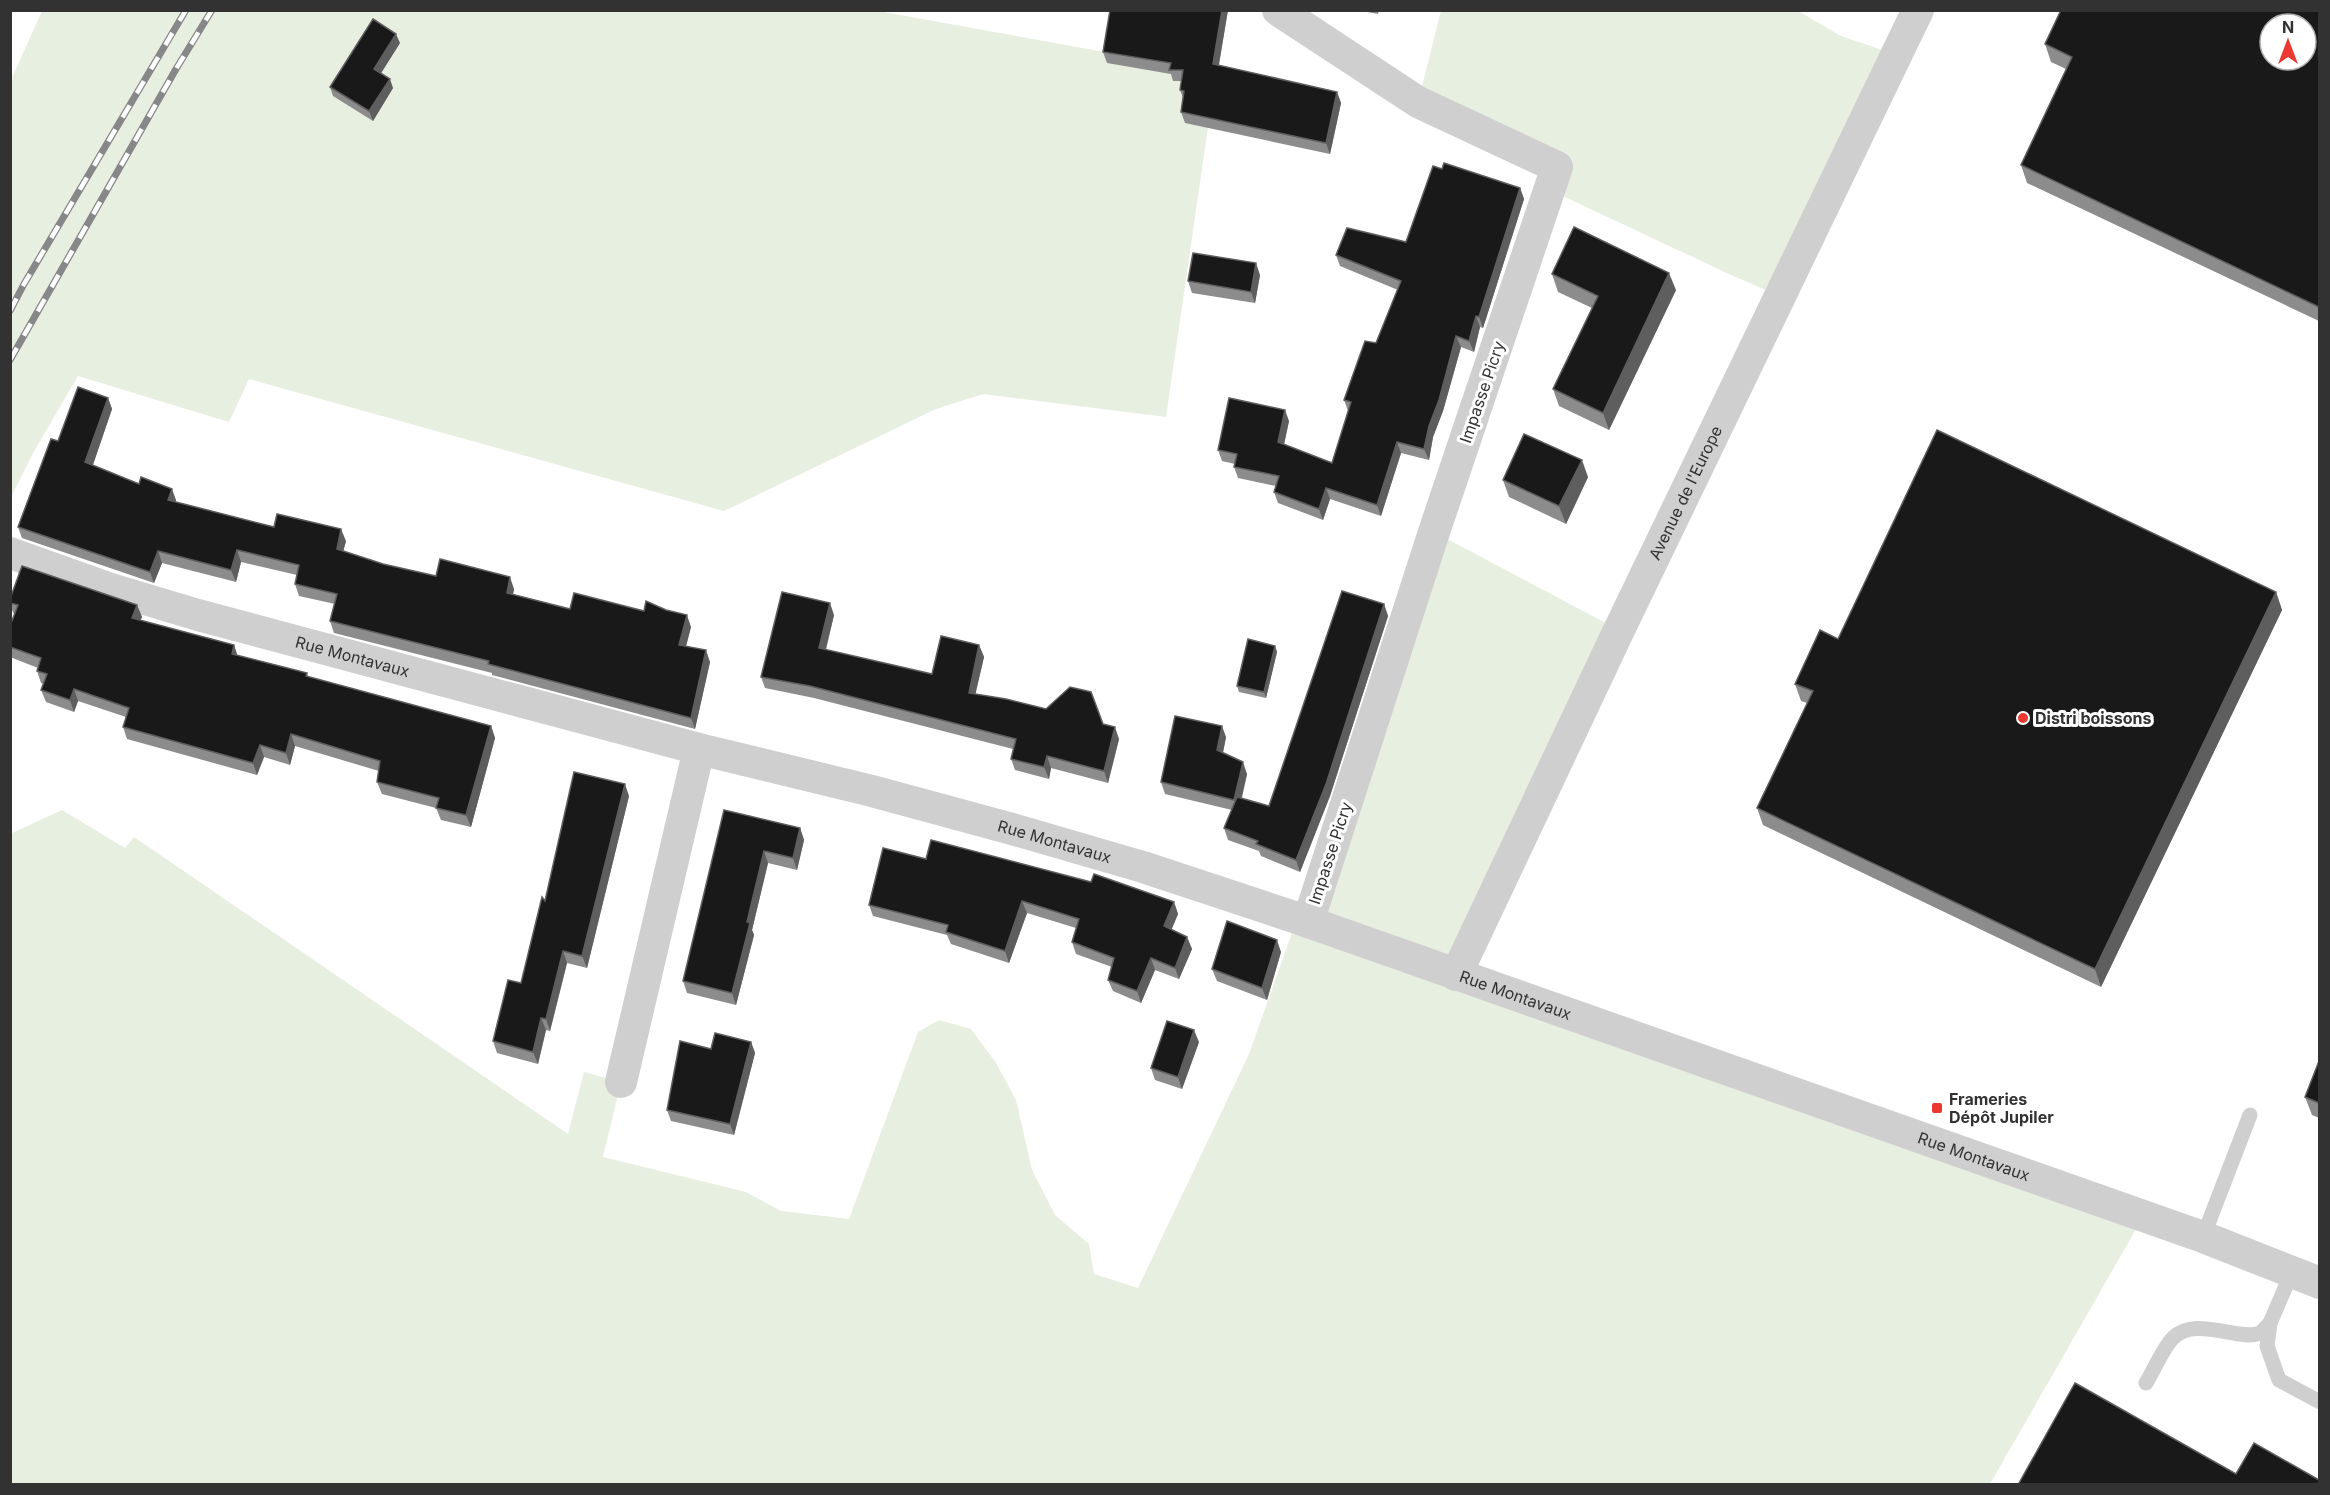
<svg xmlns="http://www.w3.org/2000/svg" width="2330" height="1495" font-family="Inter,sans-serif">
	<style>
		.green { fill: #e7efe1 }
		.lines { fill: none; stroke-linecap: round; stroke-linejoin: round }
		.service { stroke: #cfcfcf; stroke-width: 15 }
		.minor { stroke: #cfcfcf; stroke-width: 32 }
		.rail-casing { stroke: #878787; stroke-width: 7 }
		.rail { stroke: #fff; stroke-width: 4.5; stroke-dasharray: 14; stroke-linecap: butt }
		.wall { fill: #8c8c8c }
		.shaded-wall { fill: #5e5e5e }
		.building { fill: #191919; stroke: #5e5e5e; stroke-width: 1.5; fill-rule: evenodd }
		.poi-dot { fill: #ed3831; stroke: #fff; stroke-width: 2 }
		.labels { text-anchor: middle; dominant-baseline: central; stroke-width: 6; stroke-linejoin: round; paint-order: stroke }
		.street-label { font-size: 16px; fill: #323232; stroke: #fff }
		.poi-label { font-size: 16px; font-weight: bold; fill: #323232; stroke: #fff; text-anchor: start }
	</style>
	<rect width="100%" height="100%" fill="#fff"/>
	<g class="green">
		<polygon points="42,11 878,11 1216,72 1166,417 983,394 936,409 724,511 249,379 229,422 78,376 33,453 11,497 11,80"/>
		<polygon points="1441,11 1798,11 1841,36 1897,55 1780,296 1731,275 1550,190 1557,167 1418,102"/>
		<polygon points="1434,532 1619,630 1456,975 2143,1217 1990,1484 11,1484 10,834 62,810 125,848 134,837 568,1134 584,1072 621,1082 603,1157 746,1192 781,1211 849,1219 918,1032 939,1020 971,1029 996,1063 1016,1100 1032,1170 1055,1215 1089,1244 1094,1274 1138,1288 1249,1054"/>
	</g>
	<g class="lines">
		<g class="service">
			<polyline points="2203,1237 2250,1115"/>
			<polyline points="2292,1272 2270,1323 2267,1346 2279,1380 2320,1402"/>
			<path d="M2146 1383C2154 1370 2163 1348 2173 1338 2195 1315 2240 1342 2260 1333 2263 1331 2267 1326 2270 1323"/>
		</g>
		<g class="minor">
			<polyline points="1278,10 1418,102 1557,167 1434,532 1308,922"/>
			<path id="s1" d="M10 553 111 589 198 615 699 749 872 791 1012 829 1143 867 1297 918 2203 1237 2320 1283"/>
			<path id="s2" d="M1456 975 1619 630 1918 10"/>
			<polyline points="621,1082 699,749"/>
		</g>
		<g class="rail-casing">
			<g id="rail">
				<polyline points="10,311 24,284 186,10"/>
				<polyline points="10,360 176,69 212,10"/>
			</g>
		</g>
		<use href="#rail" class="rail"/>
	</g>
	<g class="wall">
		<polygon points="1110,10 1228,10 1219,65 1337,92 1341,103 1330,154 1185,123 1181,112 1183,98 1180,90 1182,81 1173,81 1171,74 1107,63 1103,52"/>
		<polygon points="1357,10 1379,10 1378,14"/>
		<polygon points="2319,10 2319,321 2027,183 2021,165 2066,69 2051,62 2045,44"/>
		<polygon points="400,43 381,73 393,88 373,121 333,96 330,87"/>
		<polygon points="1442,169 1520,188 1524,199 1483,328 1480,327 1474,352 1461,347 1443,411 1433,437 1429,460 1401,453 1381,516 1330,499 1323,520 1278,503 1274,492 1276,486 1238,478 1234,467 1235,464 1222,461 1218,450 1289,421 1284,445 1332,463 1348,411 1344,400 1376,343 1398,290 1340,266 1336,255 1406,242"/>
		<polygon points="1552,274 1676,290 1609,430 1559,406 1553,389 1592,308 1558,292"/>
		<polygon points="1260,275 1255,303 1192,293 1188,281"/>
		<polygon points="108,398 112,409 93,465 176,500 176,502 274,527 346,541 343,551 383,564 436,576 514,589 513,594 570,609 691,627 686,647 710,662 695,729 492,675 492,673 334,633 330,621 335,604 299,596 295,584 297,575 241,562 236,582 162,563 154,583 22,538 18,527 58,441"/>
		<polygon points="1588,477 1566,524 1509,497 1503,480"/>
		<polygon points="2276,592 2282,610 2101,987 1763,825 1757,808 1807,703 1801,701 1795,684 1838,639"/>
		<polygon points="10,599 137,605 142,617 140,620 234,645 237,655 307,673 308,677 491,726 495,738 471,827 441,820 436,808 382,794 377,782 379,771 295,746 290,765 264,757 257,775 127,739 123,727 126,717 78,701 74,712 46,702 41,690 44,684 41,683 37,671 38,668 10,657 10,626 15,614 14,614 10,606"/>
		<polygon points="1384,604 1388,616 1330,796 1300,872 1261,856 1259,851 1228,840 1224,828 1232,810 1165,794 1161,782 1226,737 1223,753 1247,774 1242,798 1269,806"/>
		<polygon points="834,615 826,650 932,674 979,645 984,657 975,694 1103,724 1119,739 1108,783 1051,768 1049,779 1015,770 1011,759 1013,749 814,698 765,688 761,677"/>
		<polygon points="1275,646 1277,652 1266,698 1239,692 1237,686"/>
		<polygon points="629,796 587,968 567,963 550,1031 546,1030 538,1064 497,1053 493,1041 521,983 545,901"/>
		<polygon points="724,810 800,828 804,840 797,870 768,863 752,930 754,935 736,1005 687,993 683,981"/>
		<polygon points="926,859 1091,882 1174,902 1178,914 1171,930 1187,937 1192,949 1179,979 1155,970 1141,1003 1113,991 1108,980 1112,967 1076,954 1072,942 1076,928 1027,913 1009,963 951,944 947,935 873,916 869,905"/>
		<polygon points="1281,952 1267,1000 1217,981 1212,969"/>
		<polygon points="751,1042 755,1053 734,1135 671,1121 667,1110 711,1049"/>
		<polygon points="1199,1042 1182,1089 1155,1080 1151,1068"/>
		<polygon points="2319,1061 2319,1118 2312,1115 2305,1097"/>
	</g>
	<g class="shaded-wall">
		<polygon points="1222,10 1228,10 1217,75 1213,64"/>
		<polygon points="396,34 400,43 378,78 374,69"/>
		<polygon points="390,79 393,88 373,121 369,111"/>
		<polygon points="1337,92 1341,103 1330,154 1326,143"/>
		<polygon points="1520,188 1524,199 1483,328 1479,317"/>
		<polygon points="1256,263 1260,275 1255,303 1251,292"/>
		<polygon points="1669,273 1676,290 1609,430 1603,413"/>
		<polygon points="1476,316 1480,327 1474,352 1469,341"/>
		<polygon points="1456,336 1461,347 1443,411 1433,437 1429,460 1424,449 1429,426"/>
		<polygon points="108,398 112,409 90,473 85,462"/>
		<polygon points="1285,410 1289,421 1282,453 1278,442"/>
		<polygon points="1397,442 1401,453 1381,516 1377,505"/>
		<polygon points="1582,460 1588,477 1566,524 1559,506"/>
		<polygon points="1326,488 1330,499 1323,520 1319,509"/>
		<polygon points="172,489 176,500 172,512 168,500"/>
		<polygon points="341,529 346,541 341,560 337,549"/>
		<polygon points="237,550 241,562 236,582 231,570"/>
		<polygon points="158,551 162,563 154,583 150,572"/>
		<polygon points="510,577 514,589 511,604 507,593"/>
		<polygon points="2276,592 2282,610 2101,987 2095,969"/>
		<polygon points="830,603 834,615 823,660 819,648"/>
		<polygon points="1384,604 1388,616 1330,796 1300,872 1296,860"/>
		<polygon points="137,605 142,617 137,629 132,618"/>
		<polygon points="687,615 691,627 683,657 679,645"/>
		<polygon points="234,645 238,657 232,654"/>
		<polygon points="979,645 984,657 973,705 969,693"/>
		<polygon points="1275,646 1277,652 1266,698 1264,692"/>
		<polygon points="706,650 710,662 695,729 691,718"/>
		<polygon points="74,689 78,701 74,712 70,700"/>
		<polygon points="491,726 495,738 471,827 466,815"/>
		<polygon points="1222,726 1226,737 1221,762 1217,750"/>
		<polygon points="1115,727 1119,739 1108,783 1104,771"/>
		<polygon points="291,734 295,746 290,765 286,753"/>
		<polygon points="260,745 264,757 257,775 253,763"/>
		<polygon points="1047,756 1051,768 1049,779 1044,767"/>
		<polygon points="1243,762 1247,774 1238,812 1234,800"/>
		<polygon points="625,784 629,796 587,968 582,956"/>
		<polygon points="800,828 804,840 797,870 793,858"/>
		<polygon points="764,851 768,863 752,930 754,935 736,1005 732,993 747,922"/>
		<polygon points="1022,901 1027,913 1009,963 1005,951"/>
		<polygon points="1174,902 1178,914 1168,938 1164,926"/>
		<polygon points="1187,937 1192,949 1179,979 1175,968"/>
		<polygon points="1277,940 1281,952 1267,1000 1262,988"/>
		<polygon points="563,951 567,963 550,1031 546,1019"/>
		<polygon points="1151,958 1155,970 1141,1003 1137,991"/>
		<polygon points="541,1018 546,1030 538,1064 533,1052"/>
		<polygon points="1194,1030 1199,1042 1182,1089 1178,1077"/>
		<polygon points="751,1042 755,1053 734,1135 730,1124"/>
	</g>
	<g class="building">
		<polygon points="1110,10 1222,10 1213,64 1337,92 1326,143 1181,112 1184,91 1180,90 1183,70 1169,70 1171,63 1103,52"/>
		<path d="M2061 10H2319V307L2021 165 2072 57 2045 44ZM2270 24H2306V60H2270Z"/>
		<polygon points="373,19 396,34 374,69 390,79 369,111 330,87"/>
		<polygon points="1444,163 1520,188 1479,317 1476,316 1469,341 1456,336 1439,400 1429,426 1424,449 1397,442 1377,505 1326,488 1319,509 1274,492 1279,476 1234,467 1237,454 1218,450 1229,398 1285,410 1278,442 1332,463 1351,402 1344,400 1365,341 1376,343 1401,281 1336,255 1347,228 1406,242 1433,166 1442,169"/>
		<polygon points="1574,227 1669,273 1603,413 1553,389 1598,296 1552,274"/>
		<polygon points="1193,253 1256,263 1251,292 1188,281"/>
		<polygon points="78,387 108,398 85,462 139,484 141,477 172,489 168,500 274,527 277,514 341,529 337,549 383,564 436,576 440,559 510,577 507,593 570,609 574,593 644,611 646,601 666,610 687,615 679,645 706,650 691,718 488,664 489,661 330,621 337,594 295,584 299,565 237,550 231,570 158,551 150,572 18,527 51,439 58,441"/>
		<polygon points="1937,430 2276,592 2095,969 1757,808 1813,691 1795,684 1820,630 1838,639"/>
		<polygon points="1524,434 1582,460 1559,506 1503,480"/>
		<polygon points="22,566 137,605 132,618 234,645 232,654 307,673 306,676 491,726 466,815 436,808 439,798 377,782 380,761 291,734 286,753 260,745 253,763 123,727 129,708 74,689 70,700 41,690 47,674 37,671 41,658 10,647 10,626 18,605 10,603 10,599"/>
		<polygon points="1342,591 1384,604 1326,784 1296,860 1256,844 1258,841 1224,828 1237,797 1269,806"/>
		<polygon points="782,592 830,603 819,648 932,674 941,636 979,645 969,693 1006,699 1046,709 1070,687 1091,692 1103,724 1115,727 1104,771 1047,756 1044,767 1011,759 1016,739 810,686 761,677"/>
		<polygon points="1248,639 1275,646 1264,692 1237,686"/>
		<polygon points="1175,716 1222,726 1217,750 1243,762 1234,800 1161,782"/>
		<polygon points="574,772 625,784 582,956 563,951 546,1019 541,1018 533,1052 493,1041 508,980 521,983 542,897 545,901"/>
		<polygon points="724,810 800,828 793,858 764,851 747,922 750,923 732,993 683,981"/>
		<polygon points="931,840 1091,882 1094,874 1174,902 1164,926 1187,937 1175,968 1151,958 1137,991 1108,980 1114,958 1072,942 1079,919 1022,901 1005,951 946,932 948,925 869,905 883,848 926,859"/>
		<polygon points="1227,921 1277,940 1262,988 1212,969"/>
		<polygon points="1167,1021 1194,1030 1178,1077 1151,1068"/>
		<polygon points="715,1033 751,1042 730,1124 667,1110 680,1041 711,1049"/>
		<polygon points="2319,1061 2319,1103 2305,1097"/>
		<polygon points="2075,1383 2236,1474 2254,1443 2319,1480 2319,1485 2018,1485"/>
	</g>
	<g class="poi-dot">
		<circle cx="2023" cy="718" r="6"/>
		<rect x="1931" y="1102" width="12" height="12" rx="3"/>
	</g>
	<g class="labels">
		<g class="street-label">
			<text transform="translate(1482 392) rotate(-71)">Impasse Picry</text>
			<text stroke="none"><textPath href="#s2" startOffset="534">Avenue de l'Europe</textPath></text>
			<text stroke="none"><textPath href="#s1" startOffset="358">Rue Montavaux</textPath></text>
			<text stroke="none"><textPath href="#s1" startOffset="1084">Rue Montavaux</textPath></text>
			<text transform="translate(1330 853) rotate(-72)">Impasse Picry</text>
			<text stroke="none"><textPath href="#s1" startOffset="1570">Rue Montavaux</textPath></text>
			<text stroke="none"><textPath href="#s1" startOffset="2056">Rue Montavaux</textPath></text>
		</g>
		<g class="poi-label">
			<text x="2035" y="718">Distri boissons</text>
			<text x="1949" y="1099">Frameries<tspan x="1949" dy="18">Dépôt Jupiler</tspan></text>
		</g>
	</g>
	<rect width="2330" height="1495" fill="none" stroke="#323232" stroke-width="24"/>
	<g transform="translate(2288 42)"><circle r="28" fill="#ffffff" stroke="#adadad" stroke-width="1.5"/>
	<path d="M0-4.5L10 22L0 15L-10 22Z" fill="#ed3831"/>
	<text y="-9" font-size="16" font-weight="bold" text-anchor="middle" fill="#323232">N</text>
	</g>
</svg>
